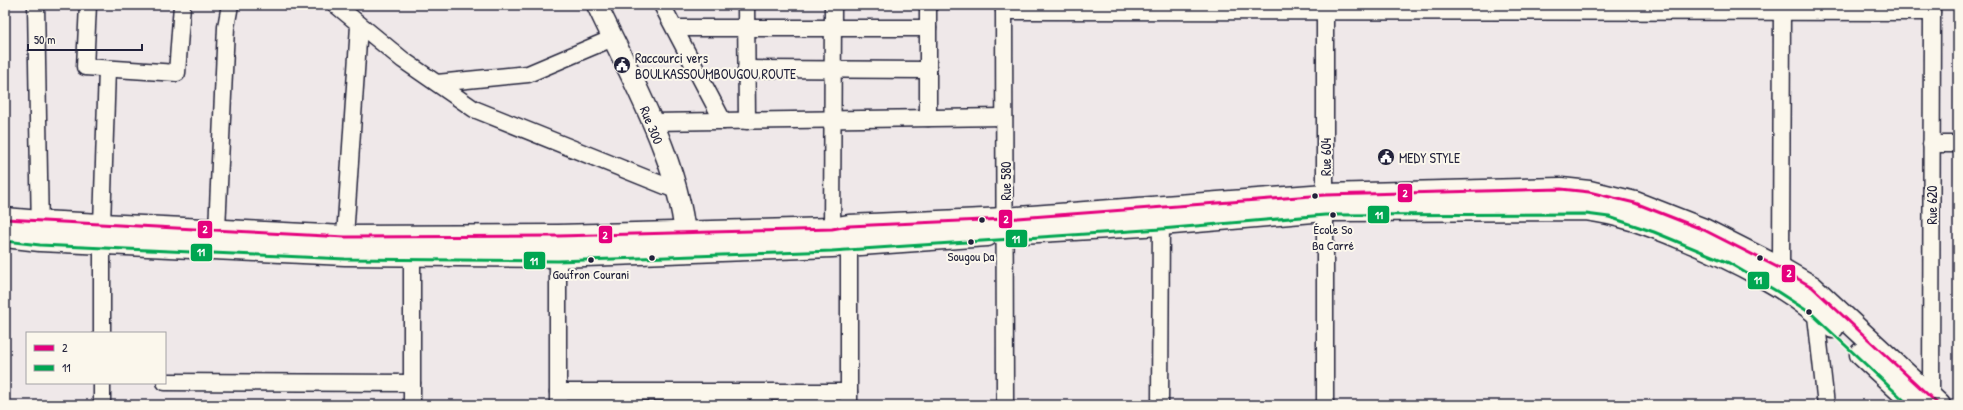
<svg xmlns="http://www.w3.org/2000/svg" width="1963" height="410" font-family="'Patrick Hand',sans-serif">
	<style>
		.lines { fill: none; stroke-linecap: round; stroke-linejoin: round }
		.minor-casing { stroke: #22223b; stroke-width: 19 }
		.tertiary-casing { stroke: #22223b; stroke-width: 23 }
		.secondary-casing { stroke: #22223b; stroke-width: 25 }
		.minor { stroke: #fbf7ec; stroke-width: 16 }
		.tertiary { stroke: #fbf7ec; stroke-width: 20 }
		.secondary { stroke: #fbf7ec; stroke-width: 22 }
		.bus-1-casing { stroke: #fbf7ec; stroke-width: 6 }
		.bus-2-casing { stroke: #fbf7ec; stroke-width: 6 }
		.bus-1 { stroke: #e5007d; stroke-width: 3 }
		.bus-2 { stroke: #00a651; stroke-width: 3 }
		.bus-dot { fill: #22223b; stroke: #fbf7ec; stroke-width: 1.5 }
		.labels { text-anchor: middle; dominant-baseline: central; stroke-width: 4; stroke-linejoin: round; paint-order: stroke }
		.bus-label { font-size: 13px; fill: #22223b; stroke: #fbf7ec }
		.poi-label { font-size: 14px; fill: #22223b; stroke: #fbf7ec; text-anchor: start }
		.street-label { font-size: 14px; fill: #22223b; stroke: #fbf7ec }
		.line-badge { stroke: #fbf7ec; stroke-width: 1.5 }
		.badge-label { font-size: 11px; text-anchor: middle; font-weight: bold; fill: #fff }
	</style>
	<rect width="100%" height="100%" fill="#efe8e9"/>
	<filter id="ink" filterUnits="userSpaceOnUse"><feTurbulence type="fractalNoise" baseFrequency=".025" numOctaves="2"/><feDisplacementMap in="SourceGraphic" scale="8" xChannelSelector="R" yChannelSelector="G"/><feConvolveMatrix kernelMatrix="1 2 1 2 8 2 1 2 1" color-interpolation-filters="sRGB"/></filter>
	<g filter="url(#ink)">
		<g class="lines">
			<g class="minor-casing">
				<g id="minor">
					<polyline points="36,5 40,232"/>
					<polyline points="88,5 85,67 177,73 182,5"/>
					<polyline points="336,5 403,60 474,109 678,191"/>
					<polyline points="662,5 723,121"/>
					<polyline points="746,5 747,121"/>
					<polyline points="1004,5 1005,405"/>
					<polyline points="1004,11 1932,12"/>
					<polyline points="676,28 928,28"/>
					<polyline points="746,69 928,70"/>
					<polyline points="437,83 528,74 613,38"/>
					<polyline points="928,118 928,5"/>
					<polyline points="653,122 1004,117"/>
					<polyline points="1931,144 1958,144"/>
					<polyline points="217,230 226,27 230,5"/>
					<polyline points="345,237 359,26"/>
					<polyline points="832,239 833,5"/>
					<polyline points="1781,269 1782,5"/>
					<polyline points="1815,307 1826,405"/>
					<polyline points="102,333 102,225 107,69"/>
					<polyline points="165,382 412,383"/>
					<polyline points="102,383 102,405"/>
					<polyline points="558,392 849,392"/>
					<polyline points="1931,403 1932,5"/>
					<polyline points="412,405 412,244"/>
					<polyline points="558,405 558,245"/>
					<polyline points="849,405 849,234"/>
					<polyline points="1160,405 1161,214"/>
					<polyline points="1325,405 1325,5"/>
				</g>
			</g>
			<g class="tertiary-casing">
				<path id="tertiary" d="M597 5C631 78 684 169 686 249"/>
			</g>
			<g class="secondary-casing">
				<g id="secondary">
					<polyline points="5,219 40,222 345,237 558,236 832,229 849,226 1005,219 1325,195 1561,189 1589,192 1635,203 1704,230 1781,269 1812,287 1939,405"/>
					<path d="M1021 232 1161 224 1325 210 1586 209C1620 213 1651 225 1682 238 1736 260 1790 287 1833 327"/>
					<polyline points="5,236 40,240 345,254 558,256 832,246 987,235"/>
					<polyline points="1861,354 1916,405"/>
				</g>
			</g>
			<use href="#minor" class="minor"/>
			<use href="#tertiary" class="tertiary"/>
			<use href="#secondary" class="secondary"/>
			<g class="bus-1-casing">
				<polyline id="bus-1" points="5,219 345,237 558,236 832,229 849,226 1005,219 1325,195 1561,189 1589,192 1635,203 1704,230 1781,269 1812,287 1939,405"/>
			</g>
			<g class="bus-2-casing">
				<polyline id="bus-2" points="5,241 40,245 345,259 558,261 832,251 1161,229 1325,215 1586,214 1609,217 1654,232 1729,263 1778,292 1812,314 1909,405"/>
			</g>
			<use href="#bus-1" class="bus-1"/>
			<use href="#bus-2" class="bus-2"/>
		</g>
	</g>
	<defs>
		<g id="civic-disc" transform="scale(0.9)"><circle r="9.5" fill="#22223b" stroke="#fbf7ec"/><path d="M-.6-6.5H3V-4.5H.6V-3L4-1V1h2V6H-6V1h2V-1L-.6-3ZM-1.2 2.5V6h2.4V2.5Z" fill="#fff"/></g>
	</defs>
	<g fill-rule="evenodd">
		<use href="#civic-disc" x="622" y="65"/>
		<use href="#civic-disc" x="1386" y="157"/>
	</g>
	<g class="bus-dot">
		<circle cx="1315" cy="196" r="3.5"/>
		<circle cx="1333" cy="215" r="3.5"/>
		<circle cx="982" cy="220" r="3.5"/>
		<circle cx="971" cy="242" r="3.5"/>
		<circle cx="652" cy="258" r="3.5"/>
		<circle cx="1760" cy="258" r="3.5"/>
		<circle cx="591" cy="260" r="3.5"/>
		<circle cx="1809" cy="312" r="3.5"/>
	</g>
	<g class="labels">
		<g class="bus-label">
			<text x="1333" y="229">École So<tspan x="1333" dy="16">Ba Carré</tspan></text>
			<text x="971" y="256">Sougou Da</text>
			<text x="591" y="274">Goufron Courani</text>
		</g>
		<g class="poi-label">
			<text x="635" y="57">Raccourci vers<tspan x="635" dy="16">BOULKASSOUMBOUGOU ROUTE</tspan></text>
			<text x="1399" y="157">MEDY STYLE</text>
		</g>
		<g class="street-label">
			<text transform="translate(652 125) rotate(68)">Rue 300</text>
			<text transform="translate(1325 157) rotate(-90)">Rue 604</text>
			<text transform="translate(1005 181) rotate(-90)">Rue 580</text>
			<text transform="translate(1931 205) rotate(-90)">Rue 620</text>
		</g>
	</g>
	<g class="line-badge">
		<rect x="1397" y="183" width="16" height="20" rx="4" fill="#e5007d"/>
		<rect x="1367" y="205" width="23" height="19" rx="4" fill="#00a651"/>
		<rect x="998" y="209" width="15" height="20" rx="4" fill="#e5007d"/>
		<rect x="197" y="220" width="16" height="19" rx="4" fill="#e5007d"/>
		<rect x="598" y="225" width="15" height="19" rx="4" fill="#e5007d"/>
		<rect x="1005" y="229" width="23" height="19" rx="4" fill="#00a651"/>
		<rect x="190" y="243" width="23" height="19" rx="4" fill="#00a651"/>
		<rect x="523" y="251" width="23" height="19" rx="4" fill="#00a651"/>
		<rect x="1781" y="264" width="15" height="19" rx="4" fill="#e5007d"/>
		<rect x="1747" y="271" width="23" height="19" rx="4" fill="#00a651"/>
	</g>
	<g class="badge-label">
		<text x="1405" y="197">2</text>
		<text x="1379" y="219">11</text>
		<text x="1006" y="223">2</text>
		<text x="205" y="233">2</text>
		<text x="605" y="239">2</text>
		<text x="1016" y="243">11</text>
		<text x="201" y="256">11</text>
		<text x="534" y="265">11</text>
		<text x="1789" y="277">2</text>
		<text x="1758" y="284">11</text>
	</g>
	<rect width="1963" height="410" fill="none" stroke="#fbf7ec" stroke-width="20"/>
	<rect x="10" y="10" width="1943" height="390" fill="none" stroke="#22223b" stroke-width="1.5" filter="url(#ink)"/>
	<rect x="26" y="332" width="140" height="52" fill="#fbf7ec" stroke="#a4a2a5"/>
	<rect x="34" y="345" width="20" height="6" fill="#e5007d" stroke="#a4a2a5"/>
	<text x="62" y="352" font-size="12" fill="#22223b">2</text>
	<rect x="34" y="365" width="20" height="6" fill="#00a651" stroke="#a4a2a5"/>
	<text x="62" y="372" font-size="12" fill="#22223b">11</text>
	<path d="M28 44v6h114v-6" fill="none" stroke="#22223b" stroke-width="2"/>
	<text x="34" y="44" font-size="12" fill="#22223b" stroke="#fbf7ec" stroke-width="3" paint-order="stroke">50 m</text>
</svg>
